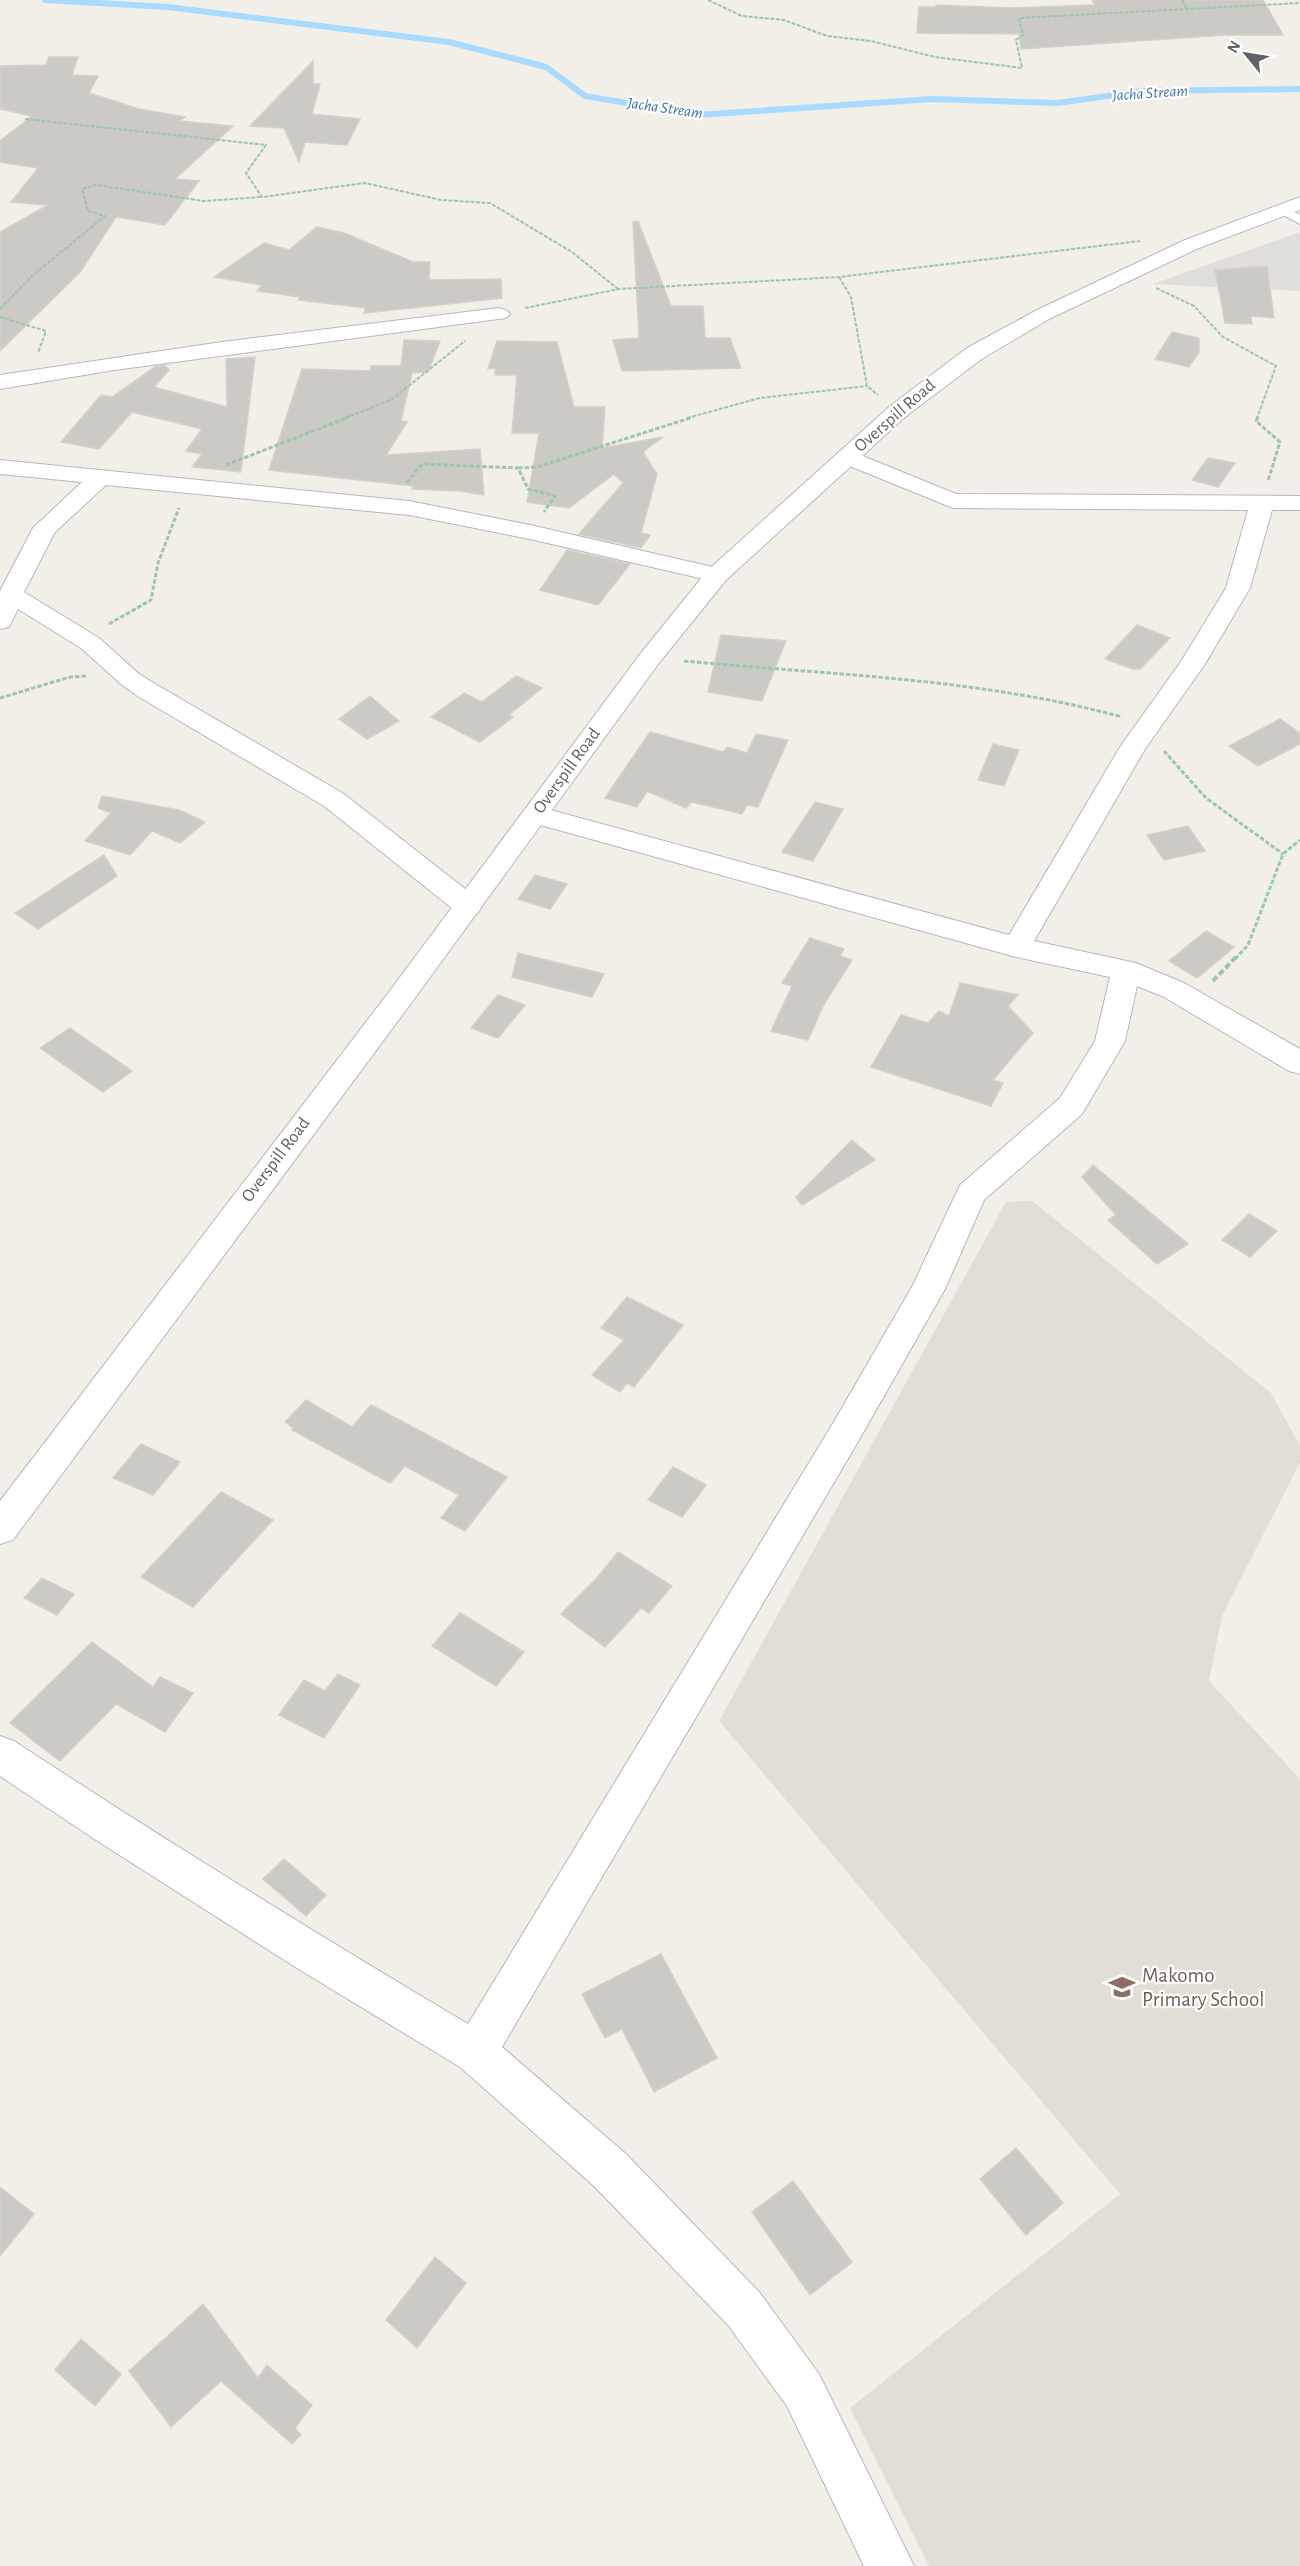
<svg xmlns="http://www.w3.org/2000/svg" width="1300" height="2566" font-family="'Alegreya Sans',sans-serif">
	<style>
		.industrial { fill: #e0deda }
		.education { fill: #e1ded6 }
		.lines { fill: none; stroke-linecap: round; stroke-linejoin: round }
		.stream { stroke: #aadaff; stroke-width: 6 }
		.building { fill: #cccac5; stroke: #d6d1c6; stroke-width: 1.5 }
		.service-casing { stroke: #b5b8bc; stroke-width: 2 }
		.minor-casing { stroke: #b5b8bc; stroke-width: 2 }
		.tertiary-casing { stroke: #b5b8bc; stroke-width: 2 }
		.path-far2 { stroke: #9cc7a9; stroke-width: 2; stroke-dasharray: 4 1.5; stroke-linecap: butt }
		.path-far1 { stroke: #9cc7a9; stroke-width: 3; stroke-dasharray: 4.5 2; stroke-linecap: butt }
		.path { stroke: #9cc7a9; stroke-width: 4; stroke-dasharray: 6 3; stroke-linecap: butt }
		.service { fill: #fff; fill-rule: evenodd }
		.minor { fill: #fff; fill-rule: evenodd }
		.tertiary { fill: #fff; fill-rule: evenodd }
		.labels { text-anchor: middle; dominant-baseline: central; stroke-width: 4.5; stroke-linejoin: round; paint-order: stroke }
		.far-water-label { font-size: 16px; font-style: italic; fill: #4174aa; stroke: #fff }
		.street-label { font-size: 18px; fill: #5f6368; stroke: #fff }
		.near-education-label { font-size: 21px; fill: #785e54; stroke: #fff; text-anchor: start }
	</style>
	<rect width="100%" height="100%" fill="#f1efe8"/>
	<polygon class="industrial" points="1300,232 1300,291 1153,284"/>
	<polygon class="education" points="1032,1201 1271,1393 1300,1446 1300,1462 1222,1616 1209,1681 1300,1779 1300,2566 929,2566 850,2408 1120,2194 719,1721 1006,1202"/>
	<g class="lines">
		<polyline class="stream" points="45,0 168,7 449,42 546,67 585,96 698,115 932,99 1057,103 1144,91 1300,89"/>
	</g>
	<g class="building">
		<polygon points="1092,0 1263,0 1283,35 1225,35 1021,49 1019,34 917,33 919,7 936,7 936,5 1012,8 1095,5"/>
		<polygon points="49,57 78,57 72,75 98,76 89,93 139,109 185,117 180,121 233,126 175,179 199,181 165,225 116,217 81,271 0,351 0,232 48,205 11,202 38,168 0,162 0,141 32,116 0,109 0,66 46,65"/>
		<polygon points="313,61 313,84 320,84 312,114 360,119 347,145 305,142 299,162 284,128 250,126"/>
		<polygon points="638,221 671,306 703,306 705,338 730,338 741,368 622,371 613,340 639,338 633,222"/>
		<polygon points="317,227 344,233 413,262 430,262 429,280 501,279 502,298 364,313 366,308 298,300 300,297 257,291 262,285 214,277 264,243 289,250"/>
		<polygon points="1267,266 1274,318 1251,316 1252,324 1225,323 1215,270"/>
		<polygon points="1172,332 1199,338 1199,352 1189,367 1155,359"/>
		<polygon points="404,340 440,341 428,372 412,373 401,421 407,422 386,455 480,449 484,495 459,491 412,489 414,486 269,470 302,369 370,371 371,366 401,366"/>
		<polygon points="497,341 557,342 574,407 605,407 602,448 663,437 643,452 657,474 641,533 650,535 641,548 579,534 623,483 614,474 569,508 527,502 539,433 512,433 517,375 495,375 495,368 488,369"/>
		<polygon points="255,357 241,472 192,467 202,454 186,451 202,429 132,412 99,449 61,442 101,395 112,397 155,367 165,365 169,370 154,387 227,407 226,359"/>
		<polygon points="1208,458 1235,463 1218,487 1192,480"/>
		<polygon points="567,550 630,564 598,605 540,590"/>
		<polygon points="1137,625 1170,638 1140,669 1133,669 1105,659"/>
		<polygon points="721,635 786,641 762,701 708,692"/>
		<polygon points="516,676 542,688 509,715 513,717 480,742 431,717 464,693 482,702"/>
		<polygon points="370,696 399,721 367,739 339,719"/>
		<polygon points="1280,719 1300,733 1300,744 1258,766 1229,746"/>
		<polygon points="650,732 723,752 727,747 747,753 756,734 788,740 758,807 747,805 742,814 692,802 686,808 647,791 637,807 605,798"/>
		<polygon points="993,744 1019,750 1004,786 978,780"/>
		<polygon points="102,796 179,810 205,822 180,843 152,831 130,855 85,841 111,813 98,808"/>
		<polygon points="815,802 843,809 813,861 782,852"/>
		<polygon points="1188,826 1205,851 1164,860 1147,835"/>
		<polygon points="104,855 117,876 38,929 15,913"/>
		<polygon points="535,875 567,884 550,909 518,899"/>
		<polygon points="1206,931 1234,947 1197,978 1169,961"/>
		<polygon points="810,938 844,949 840,956 852,960 823,1006 808,1040 771,1031 792,986 782,983"/>
		<polygon points="518,953 604,974 592,997 512,977"/>
		<polygon points="960,983 1018,995 1008,1006 1033,1033 993,1080 1003,1083 991,1106 871,1067 901,1015 928,1023 939,1011 949,1016"/>
		<polygon points="498,995 525,1005 498,1038 471,1028"/>
		<polygon points="70,1028 80,1035 132,1071 103,1092 40,1048"/>
		<polygon points="852,1140 875,1160 802,1205 796,1197"/>
		<polygon points="1093,1165 1188,1244 1157,1264 1108,1220 1116,1215 1082,1177"/>
		<polygon points="1249,1214 1277,1231 1250,1257 1222,1240"/>
		<polygon points="627,1297 683,1325 634,1387 627,1383 620,1392 592,1375 624,1340 601,1328"/>
		<polygon points="306,1400 352,1427 371,1405 507,1477 465,1531 441,1518 459,1495 405,1466 390,1483 292,1430 293,1428 285,1422"/>
		<polygon points="141,1444 180,1462 153,1495 113,1478"/>
		<polygon points="673,1467 706,1485 682,1517 648,1500"/>
		<polygon points="221,1492 273,1520 193,1607 141,1577"/>
		<polygon points="618,1552 672,1586 649,1613 641,1608 605,1647 561,1614 596,1579"/>
		<polygon points="42,1578 74,1594 57,1615 24,1598"/>
		<polygon points="460,1613 524,1652 496,1686 432,1646"/>
		<polygon points="92,1642 153,1687 160,1677 193,1693 165,1732 116,1704 60,1761 10,1723"/>
		<polygon points="338,1674 360,1685 324,1738 279,1715 304,1680 325,1691"/>
		<polygon points="284,1859 326,1895 306,1916 263,1879"/>
		<polygon points="661,1954 717,2058 654,2092 622,2029 605,2038 582,1994"/>
		<polygon points="1016,2148 1063,2203 1026,2235 980,2179"/>
		<polygon points="793,2181 852,2262 810,2295 752,2212"/>
		<polygon points="0,2187 34,2214 0,2256"/>
		<polygon points="435,2257 466,2283 417,2348 386,2320"/>
		<polygon points="203,2304 258,2378 267,2365 312,2405 295,2428 301,2435 292,2444 221,2381 171,2427 129,2371"/>
		<polygon points="81,2339 121,2374 95,2406 55,2370"/>
	</g>
	<g class="lines">
		<g class="service-casing">
			<polygon id="service" points="1282,206 1300,215 1300,224 1278,212 1278,208"/>
		</g>
		<g class="minor-casing">
			<g id="minor">
				<polygon points="499,308 506,310 510,314 506,318 114,370 0,389 0,375 222,342"/>
				<path d="M848 450 956 494 1300 496V510H1272L1250 588 1205 664 1145 749 1034 941 1136 963 1184 983 1300 1049V1074L1289 1071 1164 997 1137 986 1125 1041 1082 1114 984 1200 945 1289 856 1445 502 2047 626 2154 760 2293 819 2374 914 2566H864L787 2406 728 2325 594 2186 460 2067 300 1970 99 1842 0 1776V1736L14 1741C163 1839 315 1933 468 2024L832 1425 913 1285 960 1185 1060 1098 1095 1041 1110 977 1016 957 526 821 522 815 526 809 536 806 1009 935 1120 747 1180 663 1226 588 1248 510 953 508 840 462 837 457 840 452Z"/>
				<polygon points="0,460 409,501 530,525 717,568 726,570 729,575 726,580 717,582 530,539 409,515 106,485 55,532 24,592 99,638 139,674 157,685 344,794 478,899 482,906 478,913 468,915 458,913 324,806 139,697 121,684 81,648 18,609 9,627 0,629 0,591 33,528 82,482 0,474"/>
			</g>
		</g>
		<g class="tertiary-casing">
			<polygon id="tertiary" points="1300,197 1300,210 1199,248 1051,318 983,358 905,417 726,580 659,663 409,1006 13,1540 0,1544 0,1501 389,992 641,653 708,570 889,407 967,348 1037,310 1185,240"/>
		</g>
		<g class="path-far2">
			<polyline points="708,0 742,16 784,20 827,36 871,41 935,57 1022,68 1016,40 1023,35 1019,18 1300,3"/>
			<polyline points="1182,0 1187,9"/>
			<polyline points="25,119 266,145 246,173 262,197 365,183 441,200 490,203 572,252 618,289"/>
			<polyline points="839,277 851,297 867,386 878,395"/>
			<polyline points="1156,288 1194,306 1223,337 1276,366 1257,418"/>
			<polyline points="525,308 619,289 839,277 1140,241"/>
			<polyline points="0,309 32,276 105,216 88,211 82,189 96,185 204,201 262,197"/>
			<polyline points="0,317 46,331 38,353"/>
			<polyline points="345,418 391,400 465,341"/>
			<polyline points="687,418 760,398 867,386"/>
		</g>
		<g class="path-far1">
			<polyline points="1258,417 1256,421 1280,442 1268,481"/>
			<polyline points="226,465 349,417"/>
			<polyline points="518,468 537,467 693,417"/>
			<polyline points="407,483 422,464 518,468 528,489 555,496 544,512"/>
			<polyline points="109,624 151,600 158,563 179,508"/>
			<path d="M684 661C830 675 980 678 1122 717"/>
			<polyline points="0,698 70,677 87,676"/>
			<polyline points="1164,751 1206,798 1283,854"/>
			<polyline points="1235,959 1248,945 1283,854 1300,840"/>
		</g>
		<polyline class="path" points="1213,981 1236,957"/>
		<use href="#service" class="service"/>
		<use href="#minor" class="minor"/>
		<use href="#tertiary" class="tertiary"/>
	</g>
	<defs>
		<g id="school-bare" transform="scale(2.07)"><path d="M0-5L7-2L0 1L-7-2ZM-4 1L0 2.5L4 1V4Q0 6-4 4Z" fill="#8d6e63" stroke="#fff" stroke-width="2.5" paint-order="stroke"/></g>
	</defs>
	<g fill-rule="evenodd">
		<use href="#school-bare" x="1122" y="1987"/>
	</g>
	<g class="labels">
		<g class="far-water-label">
			<text transform="translate(1150 93) rotate(-4)">Jacha Stream</text>
			<text transform="translate(665 108) rotate(8)">Jacha Stream</text>
		</g>
		<g class="street-label">
			<text transform="translate(895 416) rotate(-41)">Overspill Road</text>
			<text transform="translate(567 771) rotate(-54)">Overspill Road</text>
			<text transform="translate(276 1160) rotate(-53)">Overspill Road</text>
		</g>
		<g class="near-education-label">
			<text x="1142" y="1975">Makomo<tspan x="1142" dy="24">Primary School</tspan></text>
		</g>
	</g>
	<g transform="translate(1246 54) rotate(300)" stroke="#ffffff" stroke-width="4.5" paint-order="stroke">
	<path d="M0-4.5L10 22L0 15L-10 22Z" fill="#5f6368"/>
	<text y="-9" font-size="16" font-weight="bold" text-anchor="middle" fill="#5f6368">N</text>
	</g>
</svg>
